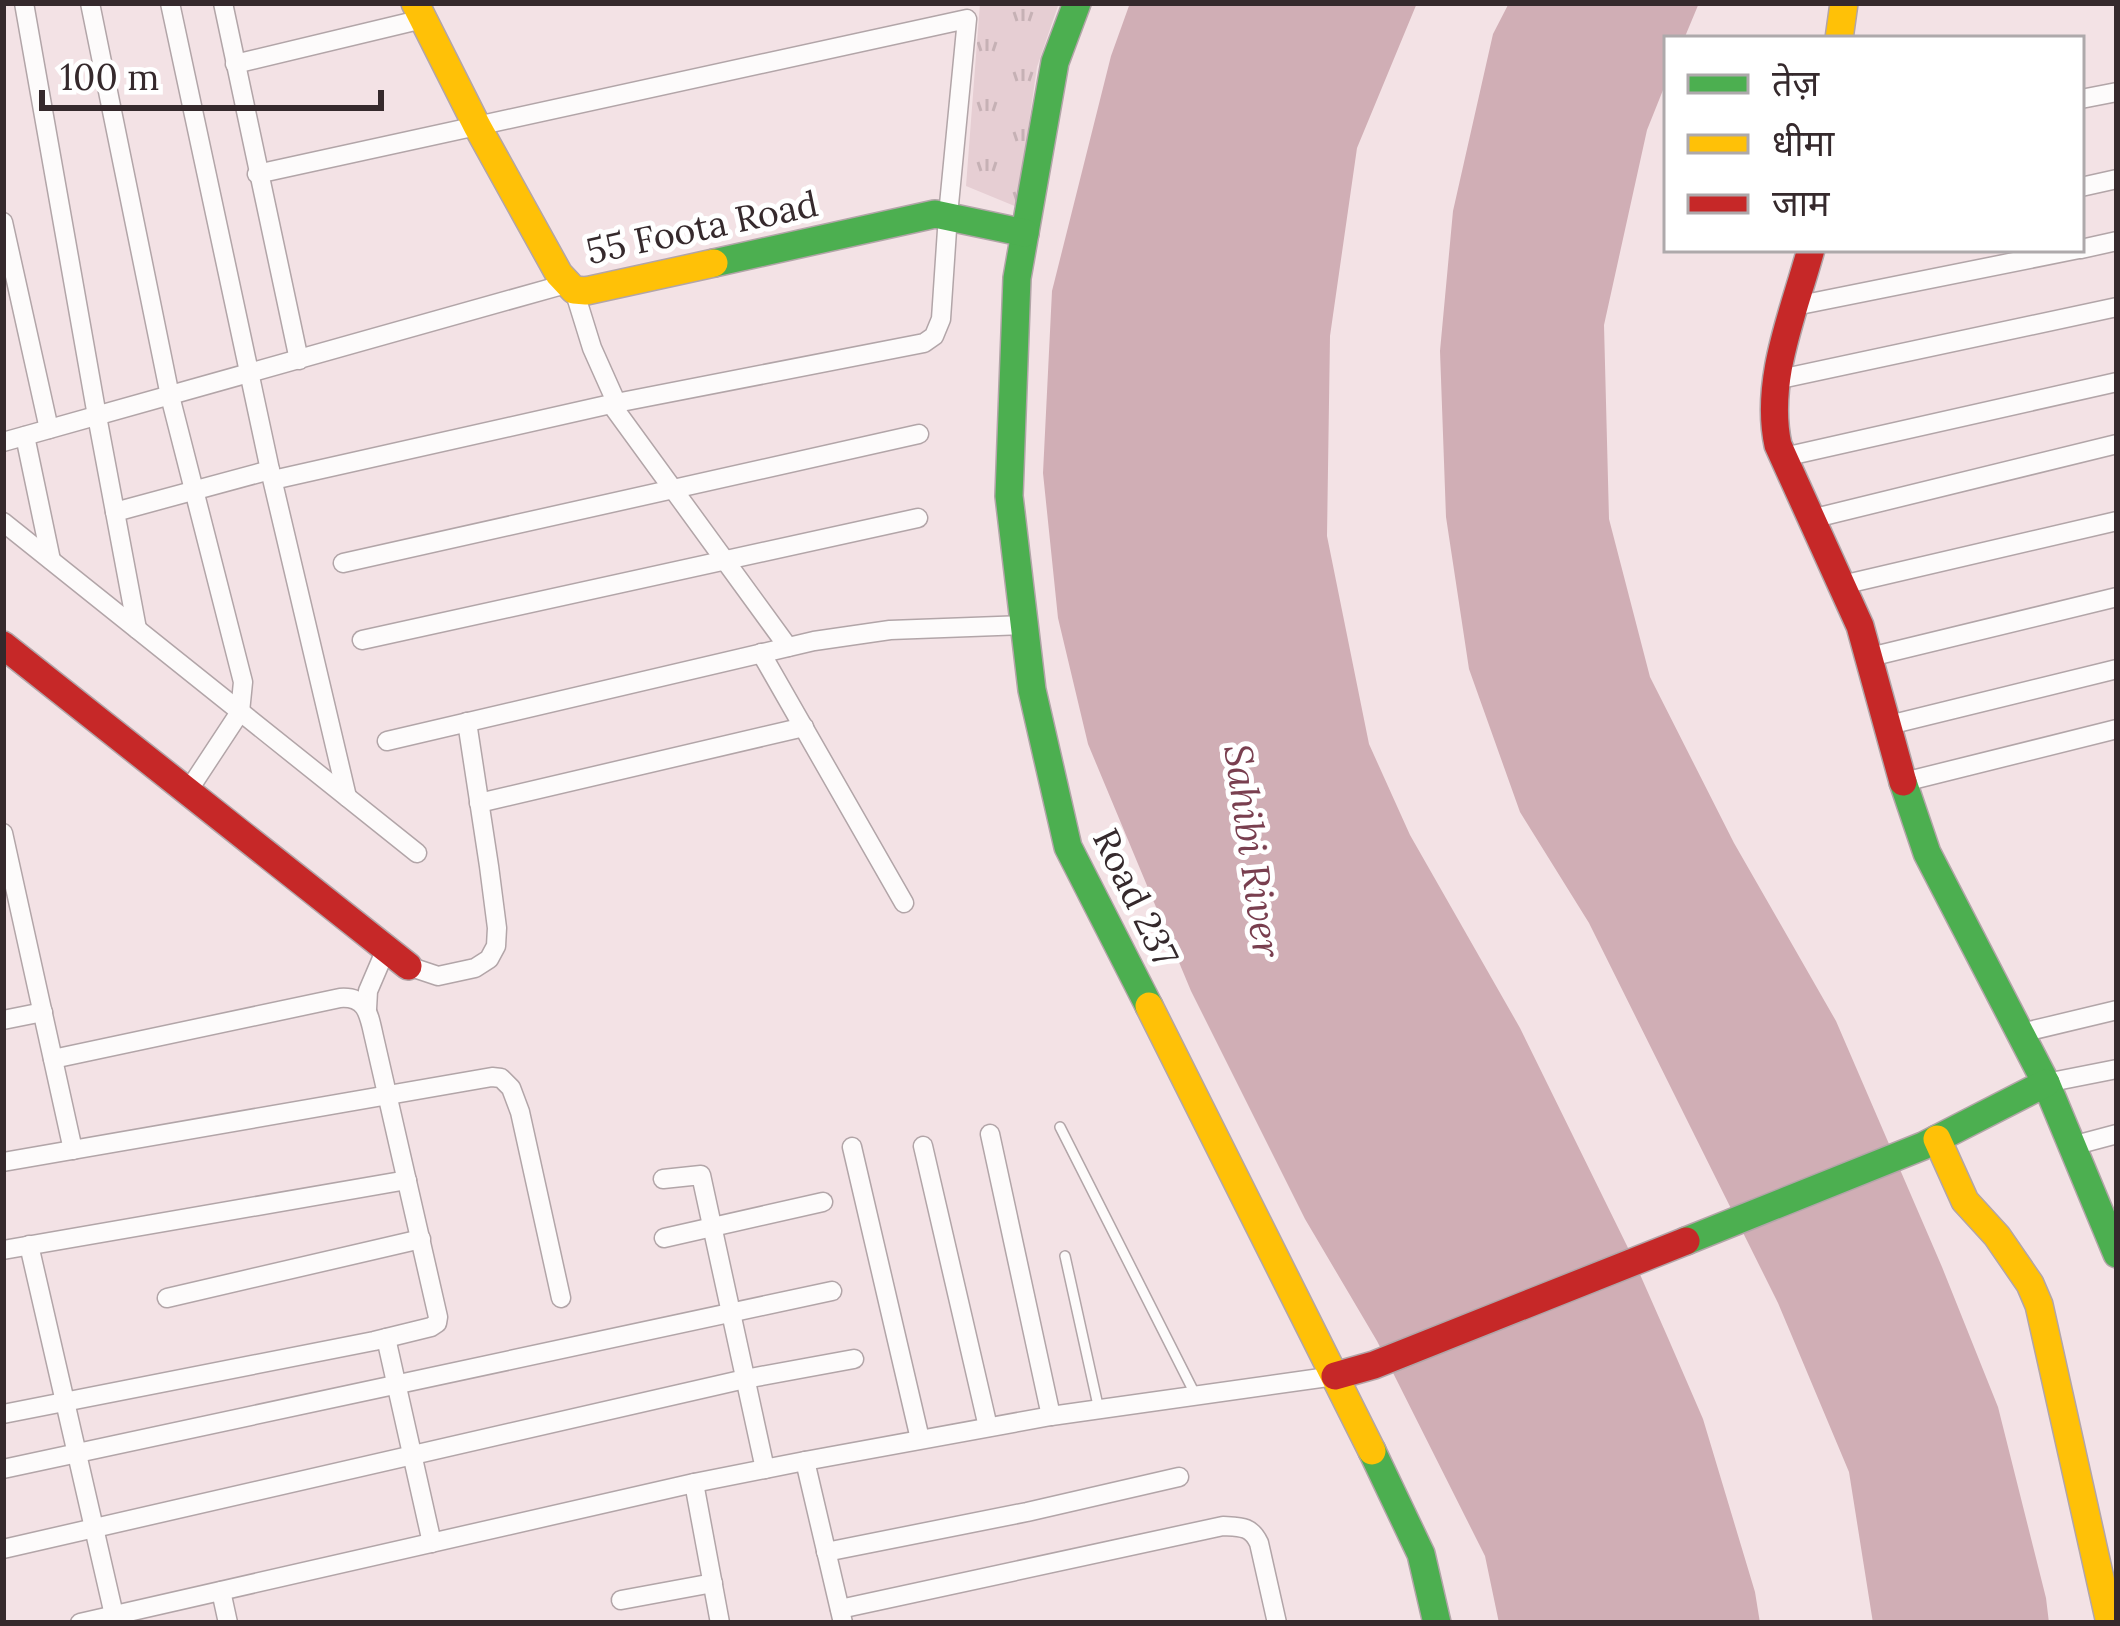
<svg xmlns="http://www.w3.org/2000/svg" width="2120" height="1626" font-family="Lora,'Noto Sans Devanagari',serif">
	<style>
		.park { fill: url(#park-tufts) }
		.water { fill: #d0aeb5 }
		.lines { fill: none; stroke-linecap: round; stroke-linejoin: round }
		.lane-casing { stroke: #b2a5a8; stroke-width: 12 }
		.street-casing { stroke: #b2a5a8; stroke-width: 21 }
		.fast-casing { stroke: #b2a5a8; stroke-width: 30 }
		.slow-casing { stroke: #b2a5a8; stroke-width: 30 }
		.jam-casing { stroke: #b2a5a8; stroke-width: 30 }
		.lane { stroke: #fdfbfb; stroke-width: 9 }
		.street { stroke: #fdfbfb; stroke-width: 18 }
		.fast { stroke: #4caf50; stroke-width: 27 }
		.slow { stroke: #ffc107; stroke-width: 27 }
		.jam { stroke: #c62828; stroke-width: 27 }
		.labels { text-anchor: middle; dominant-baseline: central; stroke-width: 10; stroke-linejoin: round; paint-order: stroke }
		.street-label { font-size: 36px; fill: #35292c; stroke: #fff }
		.water-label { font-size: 39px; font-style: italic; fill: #793f4f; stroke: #fff }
	</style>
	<defs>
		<pattern id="park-tufts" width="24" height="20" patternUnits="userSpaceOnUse" patternTransform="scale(3)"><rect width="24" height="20" fill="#e6ced3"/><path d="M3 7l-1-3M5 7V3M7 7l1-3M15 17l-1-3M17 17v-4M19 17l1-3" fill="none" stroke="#c6b1b5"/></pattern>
	</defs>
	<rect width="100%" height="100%" fill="#f3e2e5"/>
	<polygon class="park" points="980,3 1059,3 1037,67 1017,207 966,186"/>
	<g class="water">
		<polygon points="1130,3 1417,3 1357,148 1330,336 1327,536 1369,744 1410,835 1520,1028 1631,1254 1668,1338 1703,1419 1755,1592 1760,1623 1499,1623 1485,1556 1377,1341 1305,1219 1191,991 1088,744 1058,618 1043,473 1052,291 1111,56"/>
		<polygon points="1509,3 1699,3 1684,39 1667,39 1667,80 1647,130 1604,325 1609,519 1650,677 1734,843 1836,1021 1942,1267 1998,1407 2046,1598 2049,1623 1873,1623 1849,1472 1778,1303 1589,923 1520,812 1469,669 1446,517 1440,351 1453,211 1493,34"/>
	</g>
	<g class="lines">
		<g class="lane-casing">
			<g id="lane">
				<polyline points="1060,1127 1196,1396"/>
				<polyline points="1065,1256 1099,1410"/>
			</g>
		</g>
		<g class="street-casing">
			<g id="street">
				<polyline points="24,3 97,416 137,629"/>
				<polyline points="90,3 170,396 243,682 240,712 188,791"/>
				<polyline points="170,3 270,470 347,797"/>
				<polyline points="223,3 299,360"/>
				<polyline points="235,64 423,19"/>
				<polyline points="2081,99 2117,92"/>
				<polyline points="257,174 967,19 948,215 941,319 934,336 924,343 611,404 273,480"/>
				<polyline points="2081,187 2117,179"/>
				<polyline points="3,222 49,429"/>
				<polyline points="2081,249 2117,241"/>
				<polyline points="574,290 592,348 617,404"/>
				<polyline points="1795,306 2079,249"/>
				<polyline points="1776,380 2117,307"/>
				<polyline points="611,404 788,647"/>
				<polyline points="25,436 51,560"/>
				<polyline points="3,442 566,284"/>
				<polyline points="1784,457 2117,382"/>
				<polyline points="115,512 270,470"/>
				<polyline points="1811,519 2117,444"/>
				<polyline points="3,522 417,853"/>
				<polyline points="343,563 919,434"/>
				<polyline points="1842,585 2117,521"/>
				<polyline points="362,640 918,518"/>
				<polyline points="761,653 904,903"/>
				<polyline points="1870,657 2117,597"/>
				<polyline points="1889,725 2117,669"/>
				<polyline points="387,741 814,641 890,630 1022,625"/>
				<polyline points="1904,782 2117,729"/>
				<polyline points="479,803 804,727"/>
				<polyline points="3,833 73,1150"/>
				<polyline points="408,966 438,976 475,968 489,959 496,946 497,928 489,866 467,722"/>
				<polyline points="367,1009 368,991 386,949"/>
				<polyline points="3,1020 43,1012"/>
				<polyline points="2021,1033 2117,1010"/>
				<polyline points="2046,1083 2117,1069"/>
				<polyline points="990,1134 1051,1416"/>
				<polyline points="923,1146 988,1427"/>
				<polyline points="2072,1146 2117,1134"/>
				<polyline points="852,1147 920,1439"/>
				<polyline points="3,1162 492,1077 501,1078 511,1088 520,1112 561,1298"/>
				<polyline points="663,1179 701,1175 765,1469"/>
				<polyline points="664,1238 823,1202"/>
				<polyline points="29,1245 114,1615"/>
				<polyline points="3,1250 407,1180"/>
				<polyline points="167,1298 421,1239"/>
				<polyline points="386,1338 432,1543"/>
				<path d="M3 1414 374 1341 431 1327 437 1323 438 1317 374 1037C369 1015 367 996 340 998L53 1059"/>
				<polyline points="805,1461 843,1623"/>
				<polyline points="3,1469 832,1291"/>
				<polyline points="694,1483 720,1623"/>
				<polyline points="3,1549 745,1379 854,1359"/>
				<polyline points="826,1552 1027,1512 1179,1477"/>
				<polyline points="221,1591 228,1623"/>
				<polyline points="621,1600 713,1583"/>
				<path d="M840 1609 1223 1526C1241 1527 1251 1526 1259 1543L1277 1623"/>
				<polyline points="80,1623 694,1483 805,1461 1051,1416 1335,1376"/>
			</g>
		</g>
		<g class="fast-casing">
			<g id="fast">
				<polyline points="1077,3 1055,62 1017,278 1009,496 1032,690 1068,847 1149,1006"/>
				<polyline points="714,263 935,214 1025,233"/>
				<polyline points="1903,782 1927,853 2046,1083 2117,1254"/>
				<polyline points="1686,1241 1923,1146 2046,1083"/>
				<polyline points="1372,1451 1421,1554 1437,1623"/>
			</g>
		</g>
		<g class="slow-casing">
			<g id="slow">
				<polyline points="415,3 477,126 559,274 574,290 586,291 714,263"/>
				<polyline points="1839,39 1844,3"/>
				<polyline points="1149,1006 1372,1451"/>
				<polyline points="1937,1139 1965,1201 1997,1236 2030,1284 2039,1305 2110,1623"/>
			</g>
		</g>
		<g class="jam-casing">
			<g id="jam">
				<path d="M1811 249C1794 312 1764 380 1778 445L1860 626 1903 782"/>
				<polyline points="3,645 408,966"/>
				<polyline points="1335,1376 1374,1365 1686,1241"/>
			</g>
		</g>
		<use href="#lane" class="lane"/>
		<use href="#street" class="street"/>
		<use href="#fast" class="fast"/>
		<use href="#slow" class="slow"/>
		<use href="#jam" class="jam"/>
	</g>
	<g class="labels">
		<g class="street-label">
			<text transform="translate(702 227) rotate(-12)">55 Foota Road</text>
			<text transform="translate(1136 897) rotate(64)">Road 237</text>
		</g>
		<g class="water-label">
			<text transform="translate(1253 851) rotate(82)">Sahibi River</text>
		</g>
	</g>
	<rect width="2120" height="1626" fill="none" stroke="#35292c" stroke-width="12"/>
	<rect x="1664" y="36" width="420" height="216" fill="#ffffff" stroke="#aea9ab" stroke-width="3"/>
	<rect x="1688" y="75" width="60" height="18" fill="#4caf50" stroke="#aea9ab" stroke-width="3"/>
	<text x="1772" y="96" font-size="36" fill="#35292c">तेज़</text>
	<rect x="1688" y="135" width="60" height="18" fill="#ffc107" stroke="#aea9ab" stroke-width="3"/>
	<text x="1772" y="156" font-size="36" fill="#35292c">धीमा</text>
	<rect x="1688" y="195" width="60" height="18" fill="#c62828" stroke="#aea9ab" stroke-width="3"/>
	<text x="1772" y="216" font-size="36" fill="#35292c">जाम</text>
	<path d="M42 90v18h339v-18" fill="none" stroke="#35292c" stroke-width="6"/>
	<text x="60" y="90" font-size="36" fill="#35292c" stroke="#ffffff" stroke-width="9" paint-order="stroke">100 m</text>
</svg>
